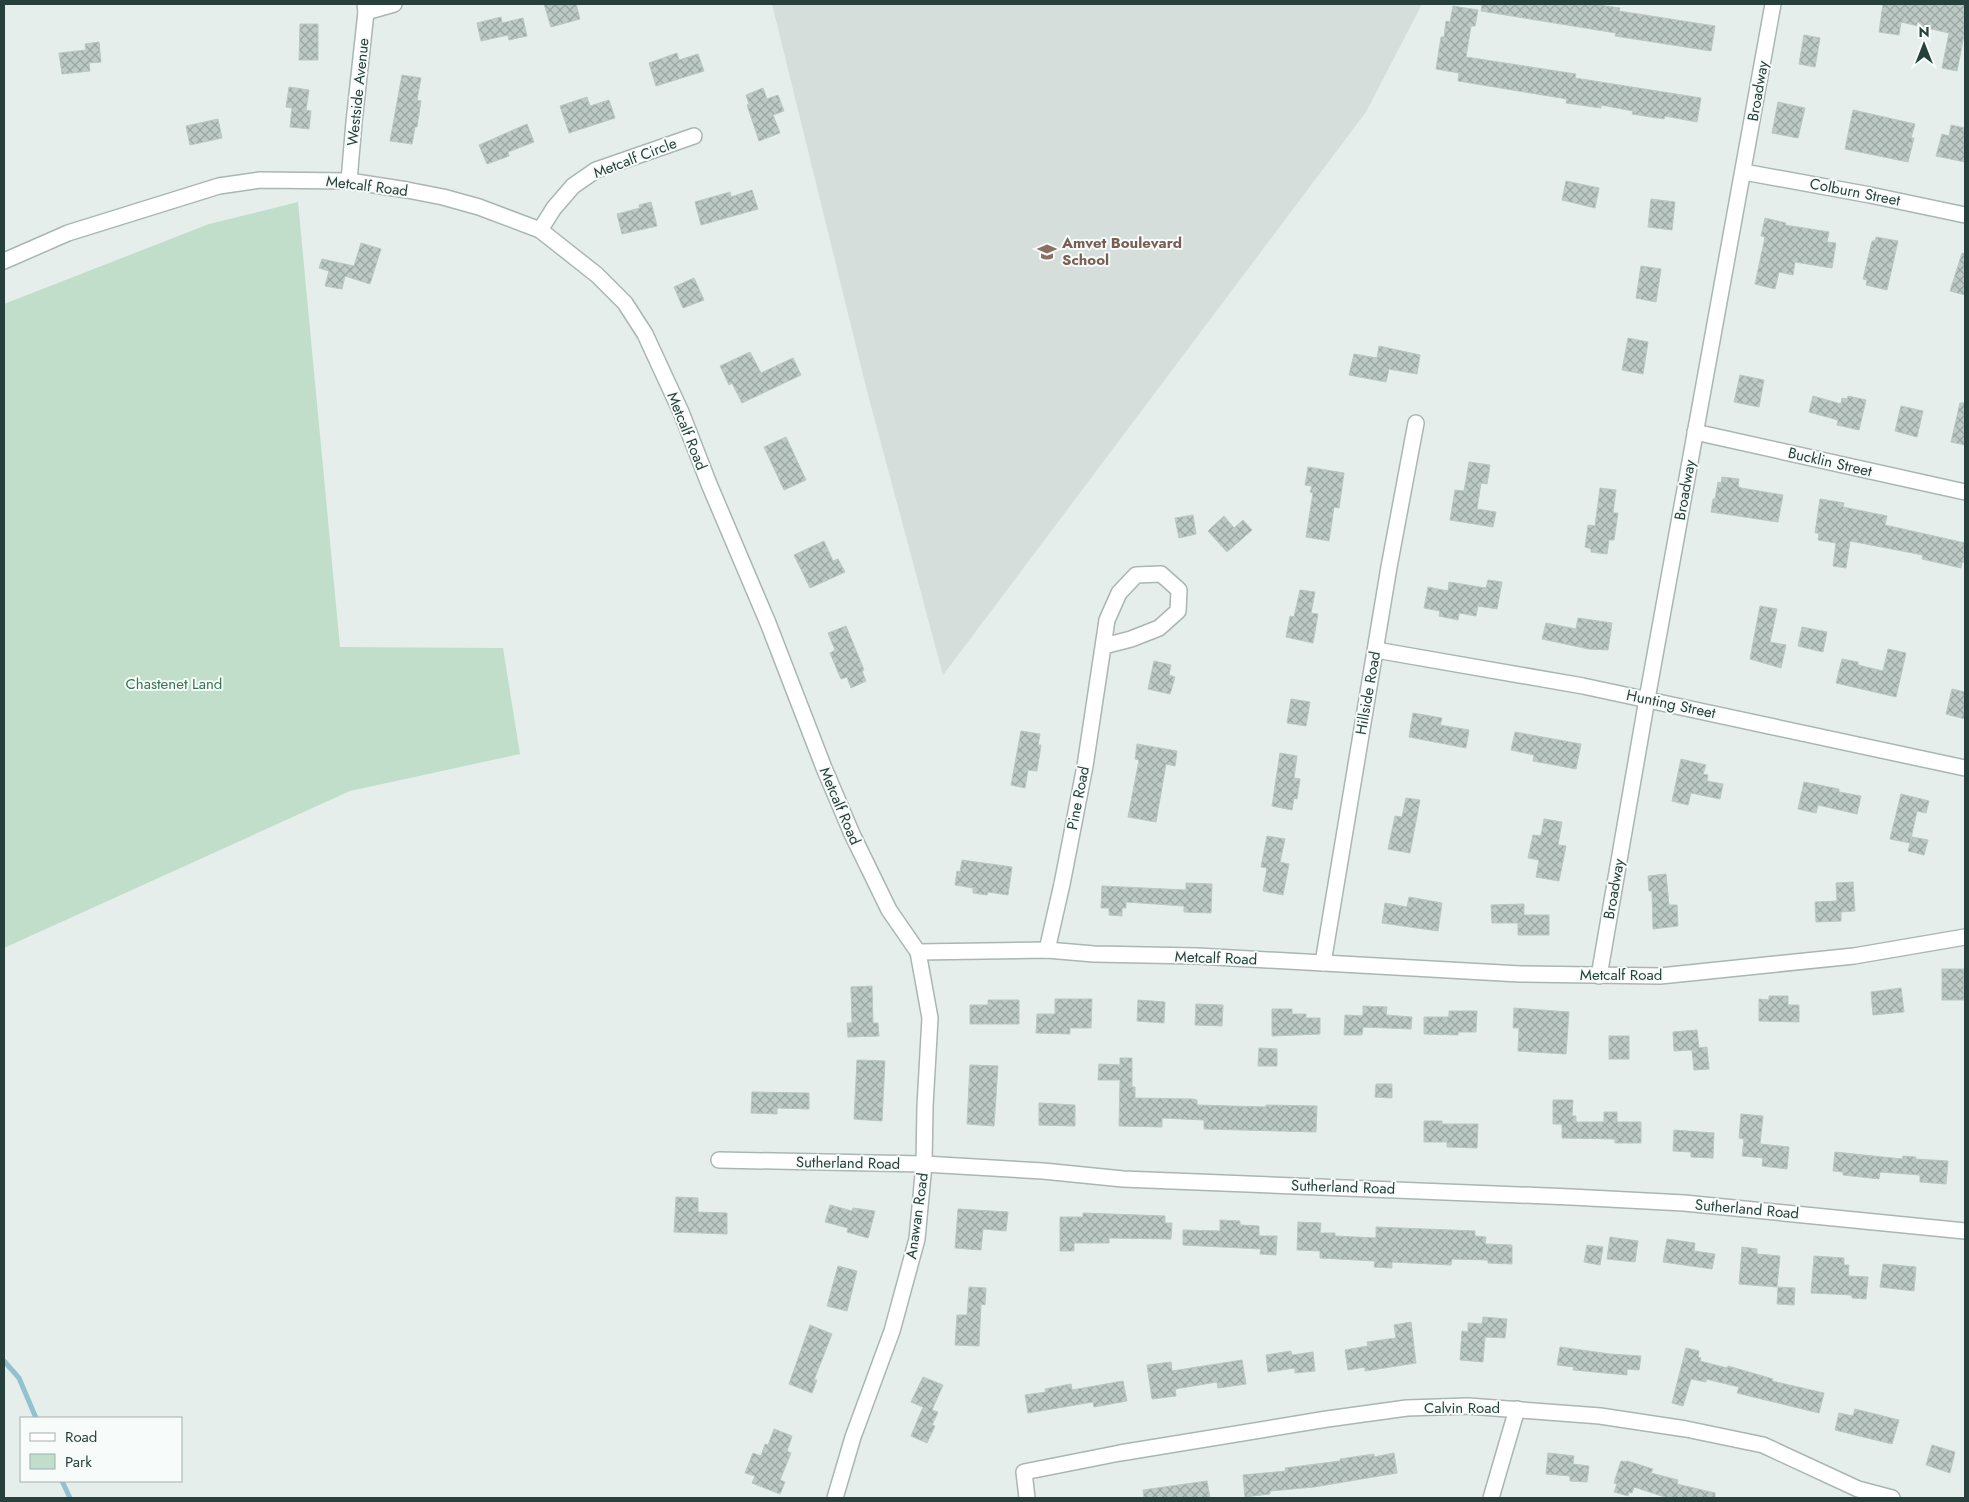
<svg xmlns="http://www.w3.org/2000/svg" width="1969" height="1502" font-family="Jost,sans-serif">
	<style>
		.built { fill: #d5deda }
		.park { fill: #c1decb }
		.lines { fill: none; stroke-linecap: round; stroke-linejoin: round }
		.stream { stroke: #92c2d0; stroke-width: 5 }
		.building { fill: url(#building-cross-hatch); stroke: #b9c8c3 }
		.minor-casing { stroke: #a9b6b3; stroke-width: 18 }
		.minor { stroke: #fff; stroke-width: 15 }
		.labels { text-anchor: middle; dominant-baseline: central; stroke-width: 4; stroke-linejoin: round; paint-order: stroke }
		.street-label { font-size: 15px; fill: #26403b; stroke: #f7fbf9 }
		.education-label { font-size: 15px; font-weight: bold; fill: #785e54; stroke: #f7fbf9; text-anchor: start }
		.park-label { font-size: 15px; fill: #327550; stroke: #f7fbf9 }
	</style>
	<defs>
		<pattern id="building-cross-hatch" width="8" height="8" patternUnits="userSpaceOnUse" patternTransform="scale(1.25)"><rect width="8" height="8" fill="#bcc9c5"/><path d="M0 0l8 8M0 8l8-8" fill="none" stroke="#99a5a1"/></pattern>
	</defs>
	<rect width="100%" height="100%" fill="#e6eeeb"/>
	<polygon class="built" points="772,4 1422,4 1366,112 943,675 867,391"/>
	<polygon class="park" points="298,202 340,647 503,648 520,754 350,791 4,948 4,304 209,224"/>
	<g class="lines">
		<g class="stream">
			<polyline points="4,1361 19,1378 36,1418"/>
			<polyline points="62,1481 70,1498"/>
		</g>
	</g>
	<g class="building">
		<polygon points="544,4 576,4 580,19 551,27"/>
		<polygon points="1482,4 1592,4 1620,8 1619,11 1715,26 1711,51 1615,36 1616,33 1481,11"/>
		<polygon points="1883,4 1965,4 1965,30 1957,71 1942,68 1949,33 1901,22 1899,35 1879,32"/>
		<polygon points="1453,6 1478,10 1475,26 1471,26 1466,57 1576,74 1575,78 1701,98 1697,122 1665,116 1664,119 1632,114 1633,111 1601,105 1601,108 1566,103 1567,99 1458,81 1459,73 1436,69 1441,37 1444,37 1446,21 1450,22"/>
		<polygon points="501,17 502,23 523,18 527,36 509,40 508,35 481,41 477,23"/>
		<polygon points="300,24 318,24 318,60 299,60"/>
		<polygon points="1804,35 1820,38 1815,67 1799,64"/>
		<polygon points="99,42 101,62 89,63 90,71 62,74 59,53 86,50 85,44"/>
		<polygon points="677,53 679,60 698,54 704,71 656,86 649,63"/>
		<polygon points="402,75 421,78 417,100 421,101 417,127 415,127 412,144 390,141"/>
		<polygon points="289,87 309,90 306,110 311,111 309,129 290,127 292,108 286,107"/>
		<polygon points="763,88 767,99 778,95 784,111 773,115 780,133 759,141 747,105 749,104 746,95"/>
		<polygon points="587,97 590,106 609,100 615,118 569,133 560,106"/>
		<polygon points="1778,102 1805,108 1798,138 1772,133"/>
		<polygon points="1853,110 1915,124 1911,138 1914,138 1908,162 1845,149"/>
		<polygon points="218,119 222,138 190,145 186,126"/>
		<polygon points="527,124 534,142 508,152 509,156 487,164 479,145"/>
		<polygon points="1951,125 1965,128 1965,162 1936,156 1942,134 1949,136"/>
		<polygon points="1566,181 1599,188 1595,208 1562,200"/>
		<polygon points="752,190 758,209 701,225 695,202 730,192 731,197"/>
		<polygon points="1651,199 1675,202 1672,230 1648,227"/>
		<polygon points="651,202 657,226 622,234 617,214 640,208 639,205"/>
		<polygon points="1765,218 1786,223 1785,225 1829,232 1827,242 1836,243 1832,268 1795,262 1793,275 1779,272 1775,289 1755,284 1765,237 1761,236"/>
		<polygon points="1876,237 1898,241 1887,290 1866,285 1867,280 1863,279 1872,241 1875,241"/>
		<polygon points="361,243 381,249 370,284 345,276 342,289 325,286 329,271 319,268 322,259 354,266"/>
		<polygon points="1962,253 1965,254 1965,295 1950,291"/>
		<polygon points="1641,266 1661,269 1656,302 1636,298"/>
		<polygon points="694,278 704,300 683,308 674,287"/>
		<polygon points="1628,338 1648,342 1643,374 1622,370"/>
		<polygon points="1379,346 1420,355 1417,374 1389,369 1386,382 1349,375 1354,354 1377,358"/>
		<polygon points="750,352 761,373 793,358 801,375 742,403 732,383 729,385 720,366"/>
		<polygon points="1740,375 1764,380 1759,407 1734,402"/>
		<polygon points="1813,396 1841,404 1842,398 1847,399 1848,396 1866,400 1859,430 1837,425 1838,420 1809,412"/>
		<polygon points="1960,403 1965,403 1965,445 1951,442"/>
		<polygon points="1901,406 1923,411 1917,437 1895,431"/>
		<polygon points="786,437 806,480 784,490 764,447"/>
		<polygon points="1469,462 1490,465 1487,484 1481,483 1477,509 1496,512 1493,527 1450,520 1455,490 1464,491"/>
		<polygon points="1308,467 1344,473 1339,508 1334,507 1329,541 1306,537 1313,493 1310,492 1312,486 1305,485"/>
		<polygon points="1722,477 1739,479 1738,486 1741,488 1783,495 1778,522 1711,512 1713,499 1715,499 1718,482 1721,483"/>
		<polygon points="1600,488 1616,490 1613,513 1618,513 1614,540 1609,540 1607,554 1591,552 1591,549 1585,547 1588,525 1595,526"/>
		<polygon points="1820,499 1844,503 1843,507 1887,516 1885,525 1965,543 1965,563 1962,562 1961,568 1922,559 1923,555 1850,541 1846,568 1833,566 1836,543 1818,540 1819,533 1815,533"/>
		<polygon points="1193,515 1196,534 1179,538 1175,518"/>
		<polygon points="1224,516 1234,528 1243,520 1252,530 1227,552 1208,531"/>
		<polygon points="824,541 833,561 838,559 845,572 810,588 794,555"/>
		<polygon points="1488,580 1502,582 1497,609 1478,606 1476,616 1459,613 1458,620 1439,616 1440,611 1424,608 1428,587 1448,591 1449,582 1486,588"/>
		<polygon points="1300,590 1315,592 1311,613 1318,614 1313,643 1286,637 1290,616 1294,617"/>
		<polygon points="1760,606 1777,609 1770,642 1786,645 1781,668 1750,659"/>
		<polygon points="1578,618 1612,623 1608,650 1589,649 1542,639 1546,623 1576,629"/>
		<polygon points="846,626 864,670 862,671 866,681 851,688 847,677 841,679 830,653 835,650 828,633"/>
		<polygon points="1802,627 1827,632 1823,652 1798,646"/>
		<polygon points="1888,649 1906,653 1896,697 1836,683 1842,659 1858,662 1858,665 1883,671"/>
		<polygon points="1154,661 1171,665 1169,675 1175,677 1170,694 1148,689"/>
		<polygon points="1952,689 1965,692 1965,719 1946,714"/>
		<polygon points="1291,699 1310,702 1306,726 1287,723"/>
		<polygon points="1413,713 1442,718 1440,725 1469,730 1466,748 1409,737"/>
		<polygon points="1021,731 1040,734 1038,745 1041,745 1037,771 1028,770 1025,788 1011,785"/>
		<polygon points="1515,732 1581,744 1576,769 1533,761 1534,755 1511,750"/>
		<polygon points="1137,744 1177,751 1175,766 1166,764 1156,822 1128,817 1139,760 1135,759"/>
		<polygon points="1280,753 1297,756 1294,778 1300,779 1297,799 1294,798 1292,810 1272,806"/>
		<polygon points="1681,759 1706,765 1703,774 1708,775 1707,781 1723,784 1720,799 1691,793 1688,805 1672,801"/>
		<polygon points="1804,782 1839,789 1839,792 1861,796 1857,814 1818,805 1816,813 1798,809"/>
		<polygon points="1901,794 1929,801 1926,813 1917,811 1910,843 1890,839"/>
		<polygon points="1406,798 1420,800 1410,853 1388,849 1395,816 1402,817"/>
		<polygon points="1544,819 1562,822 1558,845 1566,846 1559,881 1536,877 1539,860 1528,858 1533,835 1541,836"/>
		<polygon points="1267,836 1285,839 1280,862 1289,864 1283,895 1263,891 1267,868 1261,867"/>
		<polygon points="1912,837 1928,840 1924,855 1908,851"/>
		<polygon points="962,860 1012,867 1008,895 988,892 987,895 973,893 973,888 955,885 957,871 960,872"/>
		<polygon points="1666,874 1669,905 1677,905 1678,926 1653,929 1652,891 1649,891 1648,876"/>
		<polygon points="1853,882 1855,911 1841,912 1841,921 1816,922 1815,902 1837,901 1836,883"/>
		<polygon points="1186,883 1212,884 1211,913 1184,912 1184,906 1126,902 1126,908 1122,908 1122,916 1109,915 1109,908 1101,908 1102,886 1186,890"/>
		<polygon points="1409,897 1442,903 1438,931 1382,923 1385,903 1407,907"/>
		<polygon points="1524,904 1524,915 1549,915 1549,935 1518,935 1518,923 1492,923 1491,905"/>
		<rect x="1942" y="969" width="22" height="31"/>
		<polygon points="872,986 873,1023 878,1023 879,1036 848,1037 847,1023 852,1023 851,987"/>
		<polygon points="1901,988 1904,1012 1873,1015 1871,992"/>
		<polygon points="1769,996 1788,996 1788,1005 1799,1005 1799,1022 1759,1021 1759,999 1769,1000"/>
		<polygon points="1055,999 1092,999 1091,1028 1070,1028 1070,1034 1036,1033 1037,1014 1055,1014"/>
		<polygon points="988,1000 1019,1000 1019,1024 970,1024 970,1005 988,1005"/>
		<polygon points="1138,1000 1165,1002 1164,1023 1137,1021"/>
		<polygon points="1196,1004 1223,1005 1222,1026 1195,1025"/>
		<polygon points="1363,1006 1387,1007 1386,1015 1412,1017 1411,1029 1363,1027 1362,1035 1344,1035 1345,1015 1363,1016"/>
		<polygon points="1514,1008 1569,1012 1566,1054 1518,1051 1519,1028 1513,1028"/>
		<polygon points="1272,1009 1292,1009 1292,1014 1306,1014 1306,1018 1320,1018 1320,1034 1272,1036"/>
		<polygon points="1449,1011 1477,1011 1476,1032 1458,1032 1458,1035 1424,1034 1424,1017 1449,1017"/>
		<polygon points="1697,1030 1699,1048 1707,1047 1709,1069 1694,1070 1692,1050 1674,1051 1673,1032"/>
		<rect x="1609" y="1036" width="20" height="23"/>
		<polygon points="1259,1048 1277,1049 1277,1066 1258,1066"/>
		<polygon points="1120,1058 1132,1058 1132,1087 1135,1087 1135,1098 1193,1099 1197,1100 1197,1105 1266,1107 1266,1105 1317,1106 1316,1132 1204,1129 1204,1120 1162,1118 1162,1127 1119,1126 1120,1080 1098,1080 1099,1064 1120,1065"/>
		<polygon points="857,1060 885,1061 882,1121 854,1119"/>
		<polygon points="970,1065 998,1066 994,1126 967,1124"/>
		<polygon points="1376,1084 1392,1084 1392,1098 1375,1097"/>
		<polygon points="752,1092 809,1093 809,1109 777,1108 777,1114 751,1113"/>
		<polygon points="1553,1100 1573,1100 1572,1116 1576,1116 1576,1122 1604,1122 1604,1112 1617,1112 1617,1122 1641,1122 1641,1143 1615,1143 1615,1139 1562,1138 1562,1124 1553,1124"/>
		<polygon points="1039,1103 1075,1105 1075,1126 1039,1125"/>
		<polygon points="1741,1114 1763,1116 1760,1144 1789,1147 1787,1169 1762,1166 1763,1158 1742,1156 1744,1139 1739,1138"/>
		<polygon points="1424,1121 1442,1121 1442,1124 1478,1124 1477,1148 1447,1147 1447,1142 1424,1142"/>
		<polygon points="1674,1130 1714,1133 1713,1158 1691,1157 1691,1152 1673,1151"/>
		<polygon points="1835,1152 1902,1159 1903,1156 1916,1157 1915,1159 1948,1161 1946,1184 1920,1182 1920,1175 1880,1172 1879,1179 1843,1175 1843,1172 1833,1171"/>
		<polygon points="676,1197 698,1198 698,1212 727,1213 727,1234 674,1232"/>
		<polygon points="830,1205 852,1211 853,1208 875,1211 868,1238 847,1232 848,1228 825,1222"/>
		<polygon points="958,1209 1008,1212 1006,1231 983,1229 981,1250 955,1248"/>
		<polygon points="1083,1213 1165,1216 1165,1223 1172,1223 1171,1239 1109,1238 1109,1243 1074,1243 1074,1251 1060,1251 1060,1217 1083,1217"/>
		<polygon points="1220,1220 1240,1221 1240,1225 1259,1226 1259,1236 1277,1236 1276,1255 1260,1254 1261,1249 1183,1245 1183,1230 1220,1231"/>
		<polygon points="1298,1222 1321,1223 1320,1233 1335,1233 1335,1236 1376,1238 1376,1227 1475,1231 1475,1236 1486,1237 1485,1244 1512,1245 1512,1264 1488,1263 1488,1260 1452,1259 1451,1265 1392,1262 1392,1268 1374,1267 1375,1261 1320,1258 1320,1251 1297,1250"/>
		<polygon points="1610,1237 1638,1241 1635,1262 1607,1259"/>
		<polygon points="1667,1239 1695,1243 1694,1251 1715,1254 1712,1269 1663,1262"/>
		<polygon points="1587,1245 1603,1247 1600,1265 1584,1262"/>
		<polygon points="1742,1247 1757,1249 1757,1254 1780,1256 1777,1287 1739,1284"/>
		<polygon points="1814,1256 1844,1258 1844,1265 1849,1265 1848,1276 1868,1277 1866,1299 1852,1298 1852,1295 1811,1293"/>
		<polygon points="1883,1264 1916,1267 1914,1291 1880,1287"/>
		<polygon points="838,1266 857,1271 847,1311 827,1306"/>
		<polygon points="969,1287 986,1288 985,1305 981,1304 979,1346 955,1345 957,1315 967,1315"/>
		<polygon points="1778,1287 1795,1288 1794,1305 1777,1304"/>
		<polygon points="1483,1317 1507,1319 1505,1338 1485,1337 1483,1362 1460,1360 1462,1331 1468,1332 1468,1323 1482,1324"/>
		<polygon points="1411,1322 1416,1363 1365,1371 1365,1367 1348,1370 1345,1350 1368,1346 1367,1342 1396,1338 1394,1325"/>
		<polygon points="810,1325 832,1334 814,1380 817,1380 812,1393 789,1384"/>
		<polygon points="1560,1347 1610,1354 1641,1356 1639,1370 1627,1369 1627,1375 1573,1370 1574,1367 1557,1365"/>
		<polygon points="1686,1348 1699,1351 1698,1357 1701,1358 1700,1361 1727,1368 1728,1366 1773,1379 1772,1381 1824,1393 1819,1413 1737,1393 1739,1387 1706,1379 1706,1382 1691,1379 1683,1406 1672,1403"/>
		<polygon points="1291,1351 1292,1355 1313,1352 1315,1371 1295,1373 1295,1368 1268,1372 1266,1355"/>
		<polygon points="1242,1360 1246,1384 1218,1388 1217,1382 1175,1389 1176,1396 1152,1399 1147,1365 1171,1362 1172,1371"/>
		<polygon points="923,1377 943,1385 932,1410 938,1412 932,1425 935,1426 927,1443 911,1436 923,1407 911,1402"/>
		<polygon points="1123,1381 1127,1401 1094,1407 1093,1402 1028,1413 1025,1395 1046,1392 1045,1389 1071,1384 1072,1390"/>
		<polygon points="1855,1409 1899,1420 1892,1444 1835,1430 1839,1413 1853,1416"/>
		<polygon points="774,1429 792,1436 787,1451 791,1453 780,1480 785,1482 780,1494 752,1483 755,1476 745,1473 753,1453 761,1456 765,1444 768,1445"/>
		<polygon points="1932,1445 1955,1452 1950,1473 1926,1465"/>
		<polygon points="1394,1453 1397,1473 1314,1487 1270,1491 1270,1494 1245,1497 1243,1475 1286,1471 1285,1468 1340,1461 1340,1459 1374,1454 1374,1457"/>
		<polygon points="1548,1453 1574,1456 1573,1464 1589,1466 1587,1482 1570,1481 1570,1476 1546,1474"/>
		<polygon points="1621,1461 1626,1462 1627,1461 1653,1469 1651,1473 1678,1480 1677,1484 1715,1493 1715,1498 1668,1498 1634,1487 1632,1493 1629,1492 1628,1496 1614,1492 1617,1484 1614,1483"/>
		<polygon points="1207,1481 1210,1498 1144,1498 1143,1490"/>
	</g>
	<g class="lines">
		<g class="minor-casing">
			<g id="minor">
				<polyline points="366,12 394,4"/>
				<polyline points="1744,172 1870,195 1965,215"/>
				<polyline points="349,181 354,122 366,12 365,4"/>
				<polyline points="540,230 554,208 573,186 596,170 694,136"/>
				<polyline points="4,261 68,233 219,186 260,180 349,181 407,190 443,197 479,207 540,230 597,275 625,303 645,334 681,412 709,484 768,623 824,768 852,834 889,910 918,952 930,1018 925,1106 924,1164 917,1239 892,1331 853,1437 835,1498"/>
				<polyline points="1695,432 1965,492"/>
				<polyline points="1376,650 1583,686 1965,768"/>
				<polyline points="1047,950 1062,884 1085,766 1107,620 1119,593 1136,575 1161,574 1179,590 1178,611 1159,628 1131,639 1104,646"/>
				<polyline points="918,952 1047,950 1094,954 1197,956 1520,974 1660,976 1854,956 1965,937"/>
				<polyline points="1323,963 1389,567 1416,423"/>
				<polyline points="1599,976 1647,699 1773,4"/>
				<polyline points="719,1160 924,1164 1043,1171 1123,1179 1571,1197 1684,1203 1965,1231"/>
				<polyline points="1027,1498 1024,1472 1120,1453 1327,1419 1407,1408 1468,1406 1600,1416 1686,1429 1763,1445 1858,1489 1892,1498"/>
				<polyline points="1491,1498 1517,1409"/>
			</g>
		</g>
		<use href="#minor" class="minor"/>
	</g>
	<defs>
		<g id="school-bare" transform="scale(1.5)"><path d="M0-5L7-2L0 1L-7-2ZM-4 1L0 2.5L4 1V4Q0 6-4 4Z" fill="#8d6e63" stroke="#f7fbf9" stroke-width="2.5" paint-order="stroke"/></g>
	</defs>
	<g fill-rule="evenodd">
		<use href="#school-bare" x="1047" y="252"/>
	</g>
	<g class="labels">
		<g class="street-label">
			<text transform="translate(1758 91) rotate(-80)">Broadway</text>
			<text transform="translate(358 92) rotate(-84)">Westside Avenue</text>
			<text transform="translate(635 158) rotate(-21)">Metcalf Circle</text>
			<text transform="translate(367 186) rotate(7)">Metcalf Road</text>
			<text transform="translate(1855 192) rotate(11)">Colburn Street</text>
			<text transform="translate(687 431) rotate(68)">Metcalf Road</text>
			<text transform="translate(1830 462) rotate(13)">Bucklin Street</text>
			<text transform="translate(1685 490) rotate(-80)">Broadway</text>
			<text transform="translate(1368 693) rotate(-80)">Hillside Road</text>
			<text transform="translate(1671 704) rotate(12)">Hunting Street</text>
			<text transform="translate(1078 798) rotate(-79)">Pine Road</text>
			<text transform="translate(840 806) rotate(67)">Metcalf Road</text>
			<text transform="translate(1614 889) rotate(-80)">Broadway</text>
			<text transform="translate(1216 958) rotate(2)">Metcalf Road</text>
			<text x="1621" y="975">Metcalf Road</text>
			<text transform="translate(848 1163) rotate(1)">Sutherland Road</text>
			<text transform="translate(1343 1187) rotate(2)">Sutherland Road</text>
			<text transform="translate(1747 1209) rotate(5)">Sutherland Road</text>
			<text transform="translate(917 1216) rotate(-82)">Anawan Road</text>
			<text x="1462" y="1408">Calvin Road</text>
		</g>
		<g class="education-label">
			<text x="1062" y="243">Amvet Boulevard<tspan x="1062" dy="17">School</tspan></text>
		</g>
		<g class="park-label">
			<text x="174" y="684">Chastenet Land</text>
		</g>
	</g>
	<rect width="1969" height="1502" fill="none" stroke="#26403b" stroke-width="10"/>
	<rect x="20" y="1417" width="162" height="65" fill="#f7fbf9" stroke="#a3b0ad"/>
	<rect x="30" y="1433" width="25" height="8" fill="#ffffff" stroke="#a3b0ad"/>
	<text x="65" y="1442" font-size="15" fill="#26403b">Road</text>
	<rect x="30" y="1454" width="25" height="15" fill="#c1decb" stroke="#a3b0ad"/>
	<text x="65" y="1467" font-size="15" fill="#26403b">Park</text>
	<g transform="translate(1924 45)" stroke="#f7fbf9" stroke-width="4" paint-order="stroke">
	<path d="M0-4L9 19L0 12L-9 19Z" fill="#26403b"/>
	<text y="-8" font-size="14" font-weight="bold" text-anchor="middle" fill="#26403b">N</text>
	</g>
</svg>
